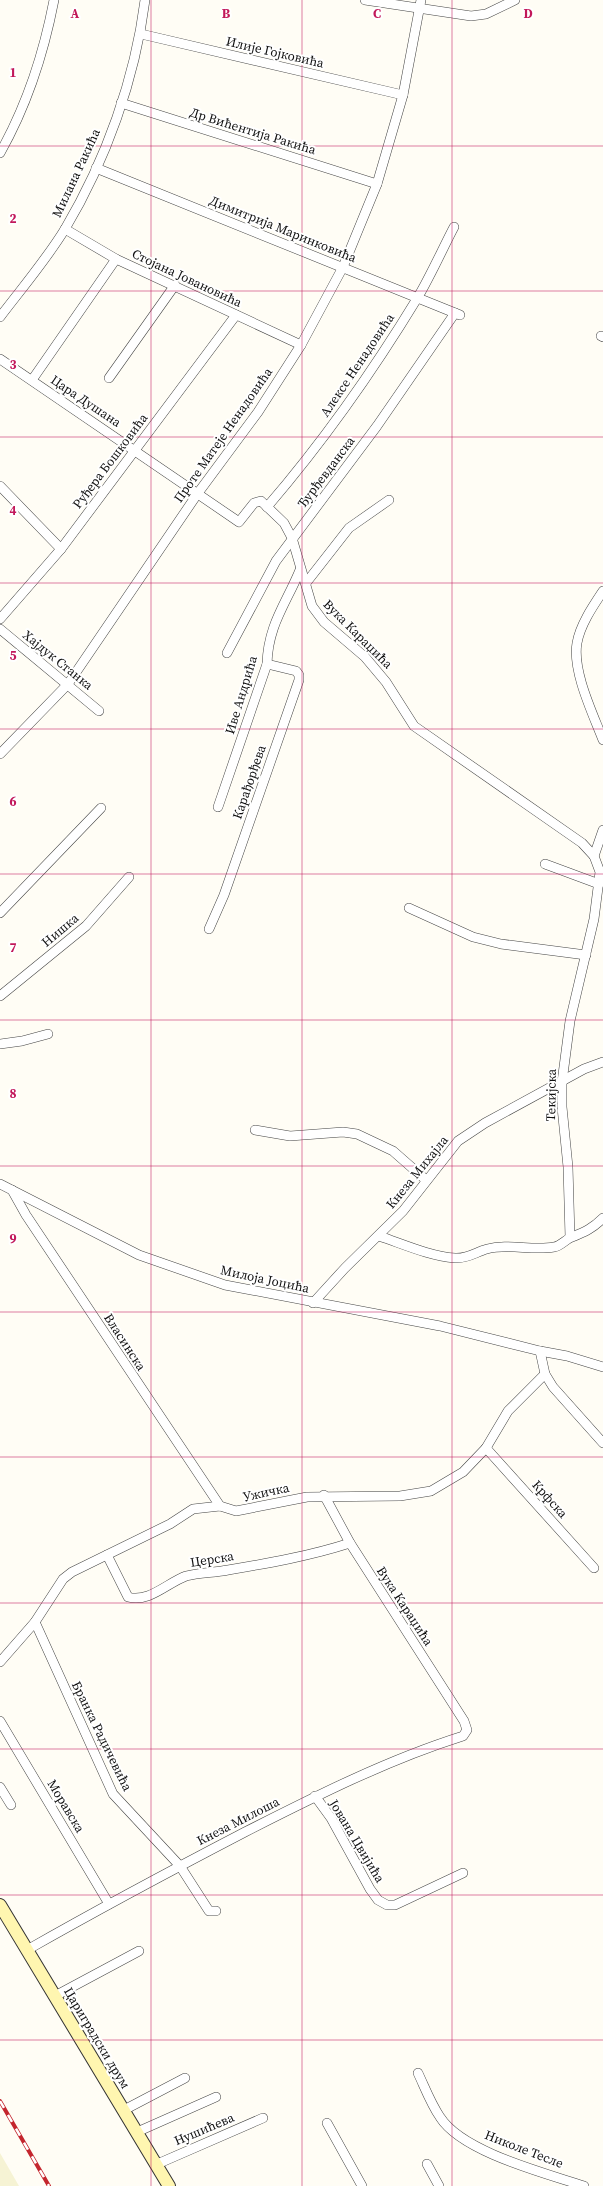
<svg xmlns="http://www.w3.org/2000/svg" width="603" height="2186" font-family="'Source Serif 4',serif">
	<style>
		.farmland { fill: #f6f3d4 }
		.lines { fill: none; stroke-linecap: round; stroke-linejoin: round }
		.street-casing { stroke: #444; stroke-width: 10 }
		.secondary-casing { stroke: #333; stroke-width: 14 }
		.street { stroke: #fff; stroke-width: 9 }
		.secondary { stroke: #fff6b0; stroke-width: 12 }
		.rail-casing { stroke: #c4262e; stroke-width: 4 }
		.rail { stroke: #fff; stroke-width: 2.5; stroke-dasharray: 8; stroke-linecap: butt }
		.grid { fill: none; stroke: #c2185b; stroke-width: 1; stroke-opacity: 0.55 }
		.labels { text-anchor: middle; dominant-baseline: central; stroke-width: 4; stroke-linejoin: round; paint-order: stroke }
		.street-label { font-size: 13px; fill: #111; stroke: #fff }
		.grid-label { font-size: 13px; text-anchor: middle; font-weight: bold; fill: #c2185b; stroke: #fff; stroke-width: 4; stroke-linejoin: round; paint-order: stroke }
	</style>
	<rect width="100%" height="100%" fill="#fffdf5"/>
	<polygon class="farmland" points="0,2153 19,2186 0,2186"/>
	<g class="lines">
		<g class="street-casing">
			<g id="street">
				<polyline points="365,0 471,16 486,14 515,0"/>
				<polyline points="141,34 403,95"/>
				<polyline points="121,103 377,184"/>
				<path d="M0 153C26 107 44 52 54 0"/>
				<polyline points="96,168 460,315"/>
				<polyline points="65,229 116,259 301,345"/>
				<path d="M0 317C22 288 46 260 65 229 106 160 135 79 145 0"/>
				<polyline points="601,336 603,337"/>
				<polyline points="0,359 239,522 254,503 261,501 284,523 292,538 312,606 324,622 365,657 386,682 414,726 582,843 594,856 600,872 594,919 570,1021 562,1082 562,1107 568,1167 570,1237"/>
				<polyline points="109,378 175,285"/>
				<polyline points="32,380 116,259"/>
				<polyline points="0,486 61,549"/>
				<path d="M267 507C323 442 373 371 418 297 431 275 442 250 454 227"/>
				<polyline points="306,583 349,528 389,500"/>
				<path d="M603 591C593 606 580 625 577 643 572 671 593 714 603 740"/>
				<polyline points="0,619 61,549 236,315"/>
				<polyline points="0,629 99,711"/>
				<polyline points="227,653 276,561 377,426 455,313"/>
				<polyline points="0,754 68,684 198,493 258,412 301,345 343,267 377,184 403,95 421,0"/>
				<path d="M218 807 267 664C268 625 286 604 300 570"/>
				<polyline points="594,856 603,830"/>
				<polyline points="545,864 599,884"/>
				<polyline points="409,908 473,937 501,944 586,955"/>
				<polyline points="0,913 101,808"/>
				<polyline points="209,929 224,895 299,680 299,675 296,671 267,664"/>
				<polyline points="0,996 86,926 129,877"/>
				<polyline points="0,1044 22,1041 48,1034"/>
				<polyline points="255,1130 290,1136 343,1132 357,1134 393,1151 426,1180"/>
				<polyline points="0,1184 139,1255 225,1285 440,1326 540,1351 567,1356 603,1367"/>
				<polyline points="12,1190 26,1215 220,1506"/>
				<path d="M379 1236C403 1244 429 1256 455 1258 467 1259 476 1252 487 1249 508 1243 532 1251 554 1247 561 1246 566 1239 572 1237 585 1232 593 1228 603 1218"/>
				<polyline points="313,1303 345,1268 403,1211 458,1141 485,1123 584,1069 603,1062"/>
				<polyline points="540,1351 545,1374 553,1387 603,1443"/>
				<polyline points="486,1448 594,1568"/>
				<path d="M107 1555 128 1597C149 1603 167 1583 186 1576 200 1572 214 1573 228 1570 269 1563 310 1556 350 1543"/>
				<polyline points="35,1622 113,1794 180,1866 209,1911 216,1911"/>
				<polyline points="0,1662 35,1622 63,1579 72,1572 170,1524 193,1509 220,1506 236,1511 307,1497 400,1496 431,1491 463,1472 486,1448 508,1411 545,1374"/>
				<polyline points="0,1721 109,1904"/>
				<polyline points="0,1787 11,1805"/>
				<polyline points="315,1796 331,1818 370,1889 378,1900 387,1905 395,1905 463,1873"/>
				<path d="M27 1950C99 1909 172 1870 245 1832 316 1796 387 1760 463 1736L467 1730 464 1721 350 1543 324 1495"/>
				<polyline points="55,1996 139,1951"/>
				<path d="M418 2073C425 2088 431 2104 440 2117 462 2152 545 2173 584 2186"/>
				<polyline points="124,2110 185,2078"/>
				<polyline points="327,2123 362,2186"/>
				<polyline points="137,2132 216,2097"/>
				<polyline points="427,2164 439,2186"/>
				<polyline points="155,2165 263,2118"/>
			</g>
		</g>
		<g class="secondary-casing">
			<polyline id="secondary" points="0,1905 169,2186"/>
		</g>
		<use href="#street" class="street"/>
		<use href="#secondary" class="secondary"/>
		<g class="rail-casing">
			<polyline id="rail" points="0,2101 49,2186"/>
		</g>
		<use href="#rail" class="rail"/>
	</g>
	<path class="grid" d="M151 0V2186M302 0V2186M452 0V2186M0 146H603M0 291H603M0 437H603M0 583H603M0 729H603M0 874H603M0 1020H603M0 1166H603M0 1312H603M0 1457H603M0 1603H603M0 1749H603M0 1895H603M0 2040H603"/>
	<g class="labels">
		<g class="street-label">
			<text transform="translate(275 52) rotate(13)">Илије Гојковића</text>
			<text transform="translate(253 131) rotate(17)">Др Вићентија Ракића</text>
			<text transform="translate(76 173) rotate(-65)">Милана Ракића</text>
			<text transform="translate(283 229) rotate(22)">Димитрија Маринковића</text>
			<text transform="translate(187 278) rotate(25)">Стојана Јовановића</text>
			<text transform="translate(357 365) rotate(-56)">Алексе Ненадовића</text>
			<text transform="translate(86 401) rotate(34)">Цара Душана</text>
			<text transform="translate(223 435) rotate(-55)">Проте Матеје Ненадовића</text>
			<text transform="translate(110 461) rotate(-53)">Руђера Бошковића</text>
			<text transform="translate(326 472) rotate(-53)">Ђурђевданска</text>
			<text transform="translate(358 634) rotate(45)">Вука Караџића</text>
			<text transform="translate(58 660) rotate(39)">Хајдук Станка</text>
			<text transform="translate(241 695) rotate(-73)">Иве Андрића</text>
			<text transform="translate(249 782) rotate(-71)">Карађорђева</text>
			<text transform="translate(60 930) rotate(-40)">Нишка</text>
			<text transform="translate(551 1095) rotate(-89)">Текијска</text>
			<text transform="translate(417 1172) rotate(-51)">Кнеза Михајла</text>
			<text transform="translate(265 1279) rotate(12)">Милоја Јоцића</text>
			<text transform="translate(125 1342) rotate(57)">Власинска</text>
			<text transform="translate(266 1492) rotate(-12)">Ужичка</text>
			<text transform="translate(550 1499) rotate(48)">Крфска</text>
			<text transform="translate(212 1559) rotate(-9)">Церска</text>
			<text transform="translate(405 1606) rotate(57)">Вука Караџића</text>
			<text transform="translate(102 1736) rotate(64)">Бранка Радичевића</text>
			<text transform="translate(66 1806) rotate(59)">Моравска</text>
			<text transform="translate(238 1821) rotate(-27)">Кнеза Милоша</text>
			<text transform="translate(357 1841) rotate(59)">Јована Цвијића</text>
			<text transform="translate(97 2038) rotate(59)">Цариградски друм</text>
			<text transform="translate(204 2129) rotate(-23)">Нушићева</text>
			<text transform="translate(524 2149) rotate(21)">Николе Тесле</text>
		</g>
	</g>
	<g class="grid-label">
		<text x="75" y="18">A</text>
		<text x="226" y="18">B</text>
		<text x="377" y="18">C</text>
		<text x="528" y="18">D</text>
		<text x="13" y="77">1</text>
		<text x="13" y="223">2</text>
		<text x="13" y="369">3</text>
		<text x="13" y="515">4</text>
		<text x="13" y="660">5</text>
		<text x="13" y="806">6</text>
		<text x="13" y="952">7</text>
		<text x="13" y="1098">8</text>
		<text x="13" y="1243">9</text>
	</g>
</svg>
